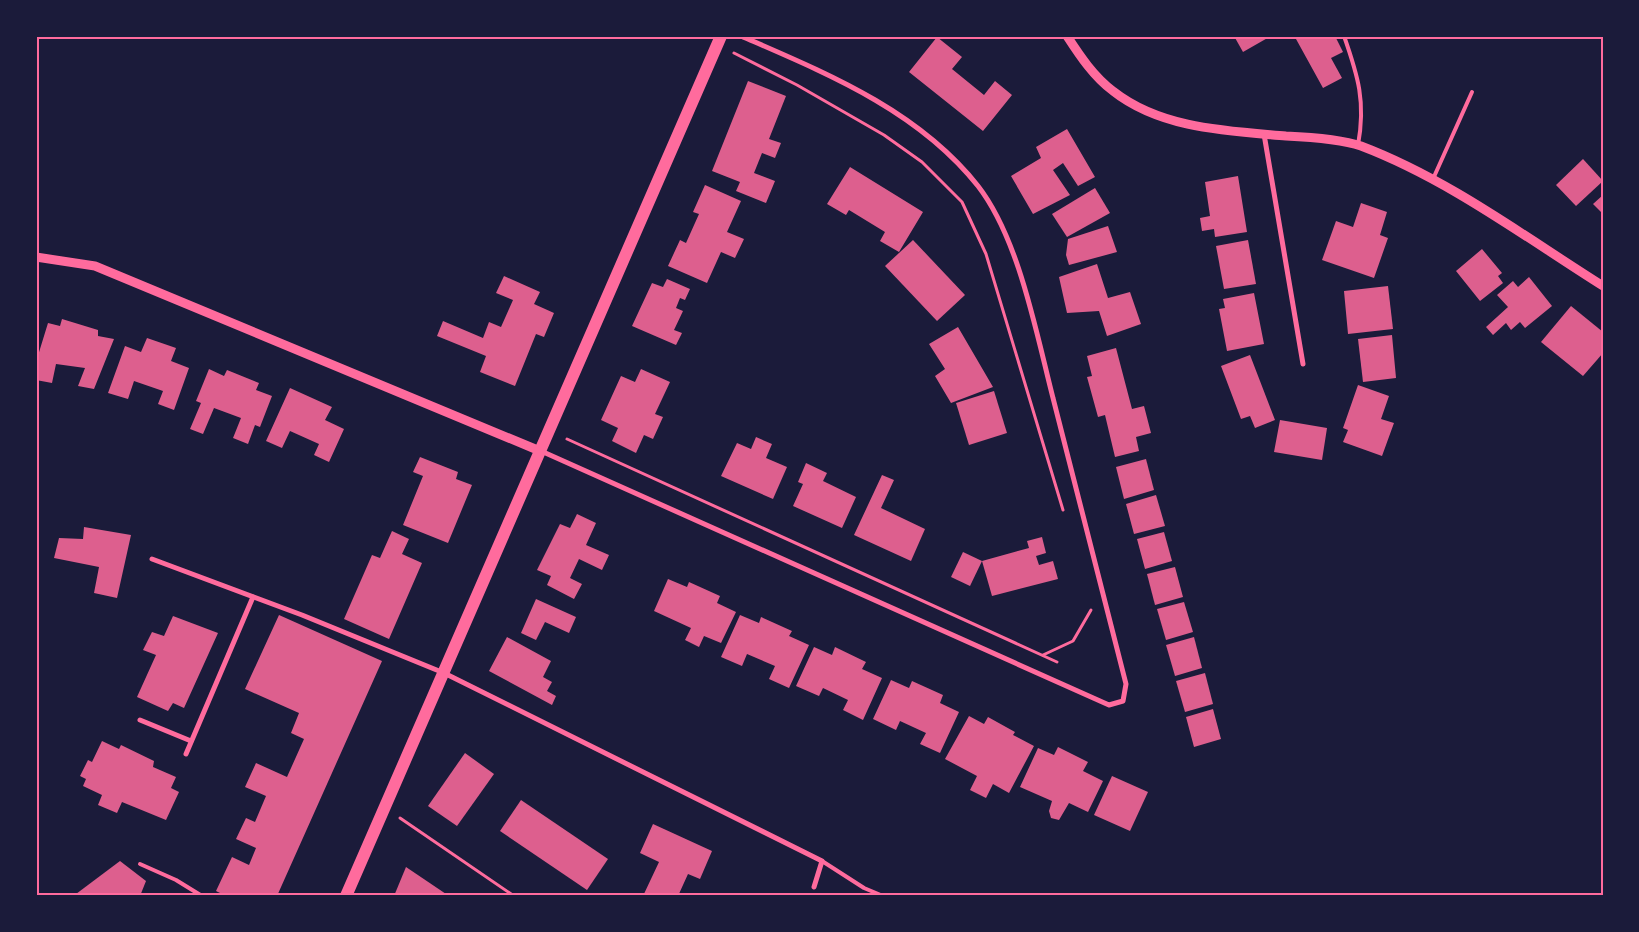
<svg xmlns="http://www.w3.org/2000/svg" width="1639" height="932" font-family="Inter,sans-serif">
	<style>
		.building { fill: #dd5f8e }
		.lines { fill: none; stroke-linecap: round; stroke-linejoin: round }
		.path { stroke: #ff6b9d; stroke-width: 3 }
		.service { stroke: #ff6b9d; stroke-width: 4 }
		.minor { stroke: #ff6b9d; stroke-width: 5 }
		.tertiary { stroke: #ff6b9d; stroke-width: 9 }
		.primary { stroke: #ff6b9d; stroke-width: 12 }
		.neatline { fill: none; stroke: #ff6b9d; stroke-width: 2 }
	</style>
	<rect width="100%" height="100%" fill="#1b1b3a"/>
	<g class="building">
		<polygon points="1234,36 1271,36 1243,52"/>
		<polygon points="1300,36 1335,36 1343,52 1331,58 1342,78 1323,88 1296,39"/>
		<polygon points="937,37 962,57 952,69 984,95 995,81 1012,95 983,131 909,72"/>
		<polygon points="748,81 786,96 769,139 781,143 775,158 762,153 754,173 775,181 766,203 736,191 740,182 712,171"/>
		<polygon points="1067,129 1095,177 1078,186 1063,163 1053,170 1070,195 1033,214 1011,176 1041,158 1036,147"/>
		<polygon points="1583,159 1603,181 1576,206 1556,185"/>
		<polygon points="850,167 923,212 899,252 880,241 885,232 849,210 846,215 827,204"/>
		<polygon points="1238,176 1247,232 1215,237 1214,229 1202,231 1200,218 1210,216 1205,182"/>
		<polygon points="705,185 741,201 727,232 744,239 735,258 721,252 707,283 668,266 680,240 686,243 699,214 693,212"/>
		<polygon points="1095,188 1110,213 1067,237 1052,214"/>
		<polygon points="1603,195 1603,214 1593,204"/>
		<polygon points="1361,203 1387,212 1380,235 1388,238 1374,278 1322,260 1336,221 1353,227"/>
		<polygon points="1108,226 1117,252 1069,265 1066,255 1068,239"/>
		<polygon points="913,240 965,295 937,321 885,266"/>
		<polygon points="1248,240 1256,284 1224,289 1216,246"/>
		<polygon points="1482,249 1502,273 1498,276 1503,283 1480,301 1456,271"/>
		<polygon points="1097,264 1108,298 1130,292 1141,324 1107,336 1099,311 1067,313 1059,277"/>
		<polygon points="504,276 540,292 534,304 554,313 544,337 536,334 515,386 480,372 486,356 437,336 443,321 483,338 489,322 501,327 513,300 496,293"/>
		<polygon points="1529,277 1552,306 1525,328 1520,322 1511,330 1506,323 1493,335 1486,327 1508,307 1497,295 1513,281 1518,287"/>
		<polygon points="667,279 690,289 685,300 680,298 676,308 683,311 674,330 682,333 676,345 632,326 652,283 663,287"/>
		<polygon points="1388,286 1393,329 1348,334 1344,291"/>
		<polygon points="1254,293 1264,344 1227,351 1219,309 1225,308 1223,299"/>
		<polygon points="1571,306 1603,332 1603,353 1583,376 1541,342"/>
		<polygon points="62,319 98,330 98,336 114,339 94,389 78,386 85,368 56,364 52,383 36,380 36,362 48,323 60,326"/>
		<polygon points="958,327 993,387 951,403 935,376 945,369 929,344"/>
		<polygon points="1392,335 1396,378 1363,382 1358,339"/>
		<polygon points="147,338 176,348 171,361 189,368 174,410 158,404 163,391 134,381 128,399 108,393 125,346 141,352"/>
		<polygon points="1116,348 1132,409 1144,406 1151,433 1136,437 1139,451 1115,457 1105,415 1098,417 1087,377 1092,376 1087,356"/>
		<polygon points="1250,355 1275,420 1255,428 1250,416 1241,419 1221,366"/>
		<polygon points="209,369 224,376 227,370 259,383 256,390 272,396 260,427 255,425 248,444 233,438 241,418 214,408 203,434 190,429 201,403 196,401"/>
		<polygon points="641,369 670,382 655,414 663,417 653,439 644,435 636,453 612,441 618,428 601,420 621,376 635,382"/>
		<polygon points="1358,385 1389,396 1381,419 1394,423 1382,456 1343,442 1348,430 1343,428"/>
		<polygon points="290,388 332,407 325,420 344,429 329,462 314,455 319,444 290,431 282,448 266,441"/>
		<polygon points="994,391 1007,433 969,445 956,403"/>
		<polygon points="1280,420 1327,428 1322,460 1274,452"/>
		<polygon points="756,437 772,444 766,458 787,467 773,499 721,476 737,443 751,449"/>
		<polygon points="420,457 458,472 456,479 472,485 448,543 403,525 423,476 413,472"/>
		<polygon points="1146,459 1154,490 1124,499 1116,467"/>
		<polygon points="806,463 827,473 823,481 856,497 842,528 793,506 803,484 798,482"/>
		<polygon points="882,475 894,480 881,508 925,529 911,561 854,535"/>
		<polygon points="1156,495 1165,526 1134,534 1126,504"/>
		<polygon points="577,514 596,523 586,545 609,555 602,570 579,559 570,578 582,584 574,599 547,585 551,576 537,570 560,524 570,528"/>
		<polygon points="84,527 131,535 117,598 94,593 99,567 54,558 59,538 83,539"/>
		<polygon points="392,531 409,539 402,554 422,563 389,639 344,619 372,555 380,558"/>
		<polygon points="1164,532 1172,561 1145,569 1137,539"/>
		<polygon points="1042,537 1046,553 1036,556 1039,565 1053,561 1058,579 992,596 982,561 1029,548 1027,541"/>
		<polygon points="963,552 982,561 970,586 951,577"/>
		<polygon points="1175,567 1183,597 1155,605 1147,574"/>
		<polygon points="668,579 687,587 689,582 720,596 717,603 736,612 721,643 704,636 699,647 685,640 691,628 654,611"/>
		<polygon points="536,599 576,617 569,633 545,622 536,640 521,633"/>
		<polygon points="1184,602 1193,632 1166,640 1157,609"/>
		<polygon points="279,615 382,661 277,896 226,896 216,891 232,857 249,865 256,848 236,839 246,818 255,822 266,796 245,787 256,763 287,777 304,739 291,733 299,713 245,689"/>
		<polygon points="740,615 759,623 761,617 792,631 789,636 809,645 789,688 769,679 775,666 747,654 742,666 721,657"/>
		<polygon points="173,616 218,633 184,708 173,703 168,711 137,697 156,655 143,650 152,632 164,636"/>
		<polygon points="507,637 551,661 543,677 552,682 547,691 556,696 552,705 489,671"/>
		<polygon points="1194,637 1202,668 1175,676 1166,645"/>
		<polygon points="814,647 832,655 835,647 866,662 862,669 882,678 863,720 843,710 848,700 823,688 819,696 796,686"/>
		<polygon points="1205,673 1213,704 1185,712 1176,681"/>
		<polygon points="891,680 909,688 912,681 943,695 940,703 959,712 940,753 920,744 926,733 900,721 896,730 873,719"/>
		<polygon points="1213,709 1221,739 1194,747 1186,717"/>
		<polygon points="969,716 984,724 988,717 1015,732 1013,735 1034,746 1009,793 993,784 986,798 970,790 977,776 945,759"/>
		<polygon points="102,741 119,749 121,745 154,761 153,767 176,777 171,788 179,792 166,820 122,802 117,813 98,805 102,795 83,786 86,779 80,776 88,760 92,762"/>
		<polygon points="1058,747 1088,762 1083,771 1103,781 1088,812 1069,803 1059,820 1051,818 1049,811 1052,801 1020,787 1038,748 1054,755"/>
		<polygon points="465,753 494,774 457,826 428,806"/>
		<polygon points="1112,776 1148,792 1130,831 1094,815"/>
		<polygon points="521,800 608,859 587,890 500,831"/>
		<polygon points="653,824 712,851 700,879 688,874 678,896 643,896 659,862 640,853"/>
		<polygon points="120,861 146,881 140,896 78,896 76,894"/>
		<polygon points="406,867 449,896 394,896"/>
	</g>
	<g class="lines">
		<g class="path">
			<polyline points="734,53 797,85 884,135 922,162 962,202 986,254 1063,510"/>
			<polyline points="567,439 1057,662"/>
			<polyline points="1043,655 1073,641 1091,610"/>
			<polyline points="400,818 514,896"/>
		</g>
		<g class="service">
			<path d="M1344 36C1358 76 1366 102 1358 145"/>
			<polyline points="1433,179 1472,92"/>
			<polyline points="822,861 864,888 883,896"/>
			<polyline points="140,864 176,880 202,896"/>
		</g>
		<g class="minor">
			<polyline points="1264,134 1303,364"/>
			<path d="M541 451 1109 705 1123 701 1126 684C1101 588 1077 493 1053 398 1036 332 1019 239 978 186 918 110 826 73 741 36"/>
			<polyline points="152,559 302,615 444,673 822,861 814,887"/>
			<polyline points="140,720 191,741"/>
			<polyline points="186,754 253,597"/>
		</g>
		<g class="tertiary">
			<path d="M1067 36C1080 56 1094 77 1113 91 1161 129 1228 131 1286 136 1308 137 1341 139 1361 146 1448 179 1525 237 1603 286"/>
			<polyline points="36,257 95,266 540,451"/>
		</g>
		<polyline class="primary" points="346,896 721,36"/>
	</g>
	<rect width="1639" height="932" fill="none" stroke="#1b1b3a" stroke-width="75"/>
	<rect x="38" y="38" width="1564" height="856" class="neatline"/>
</svg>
